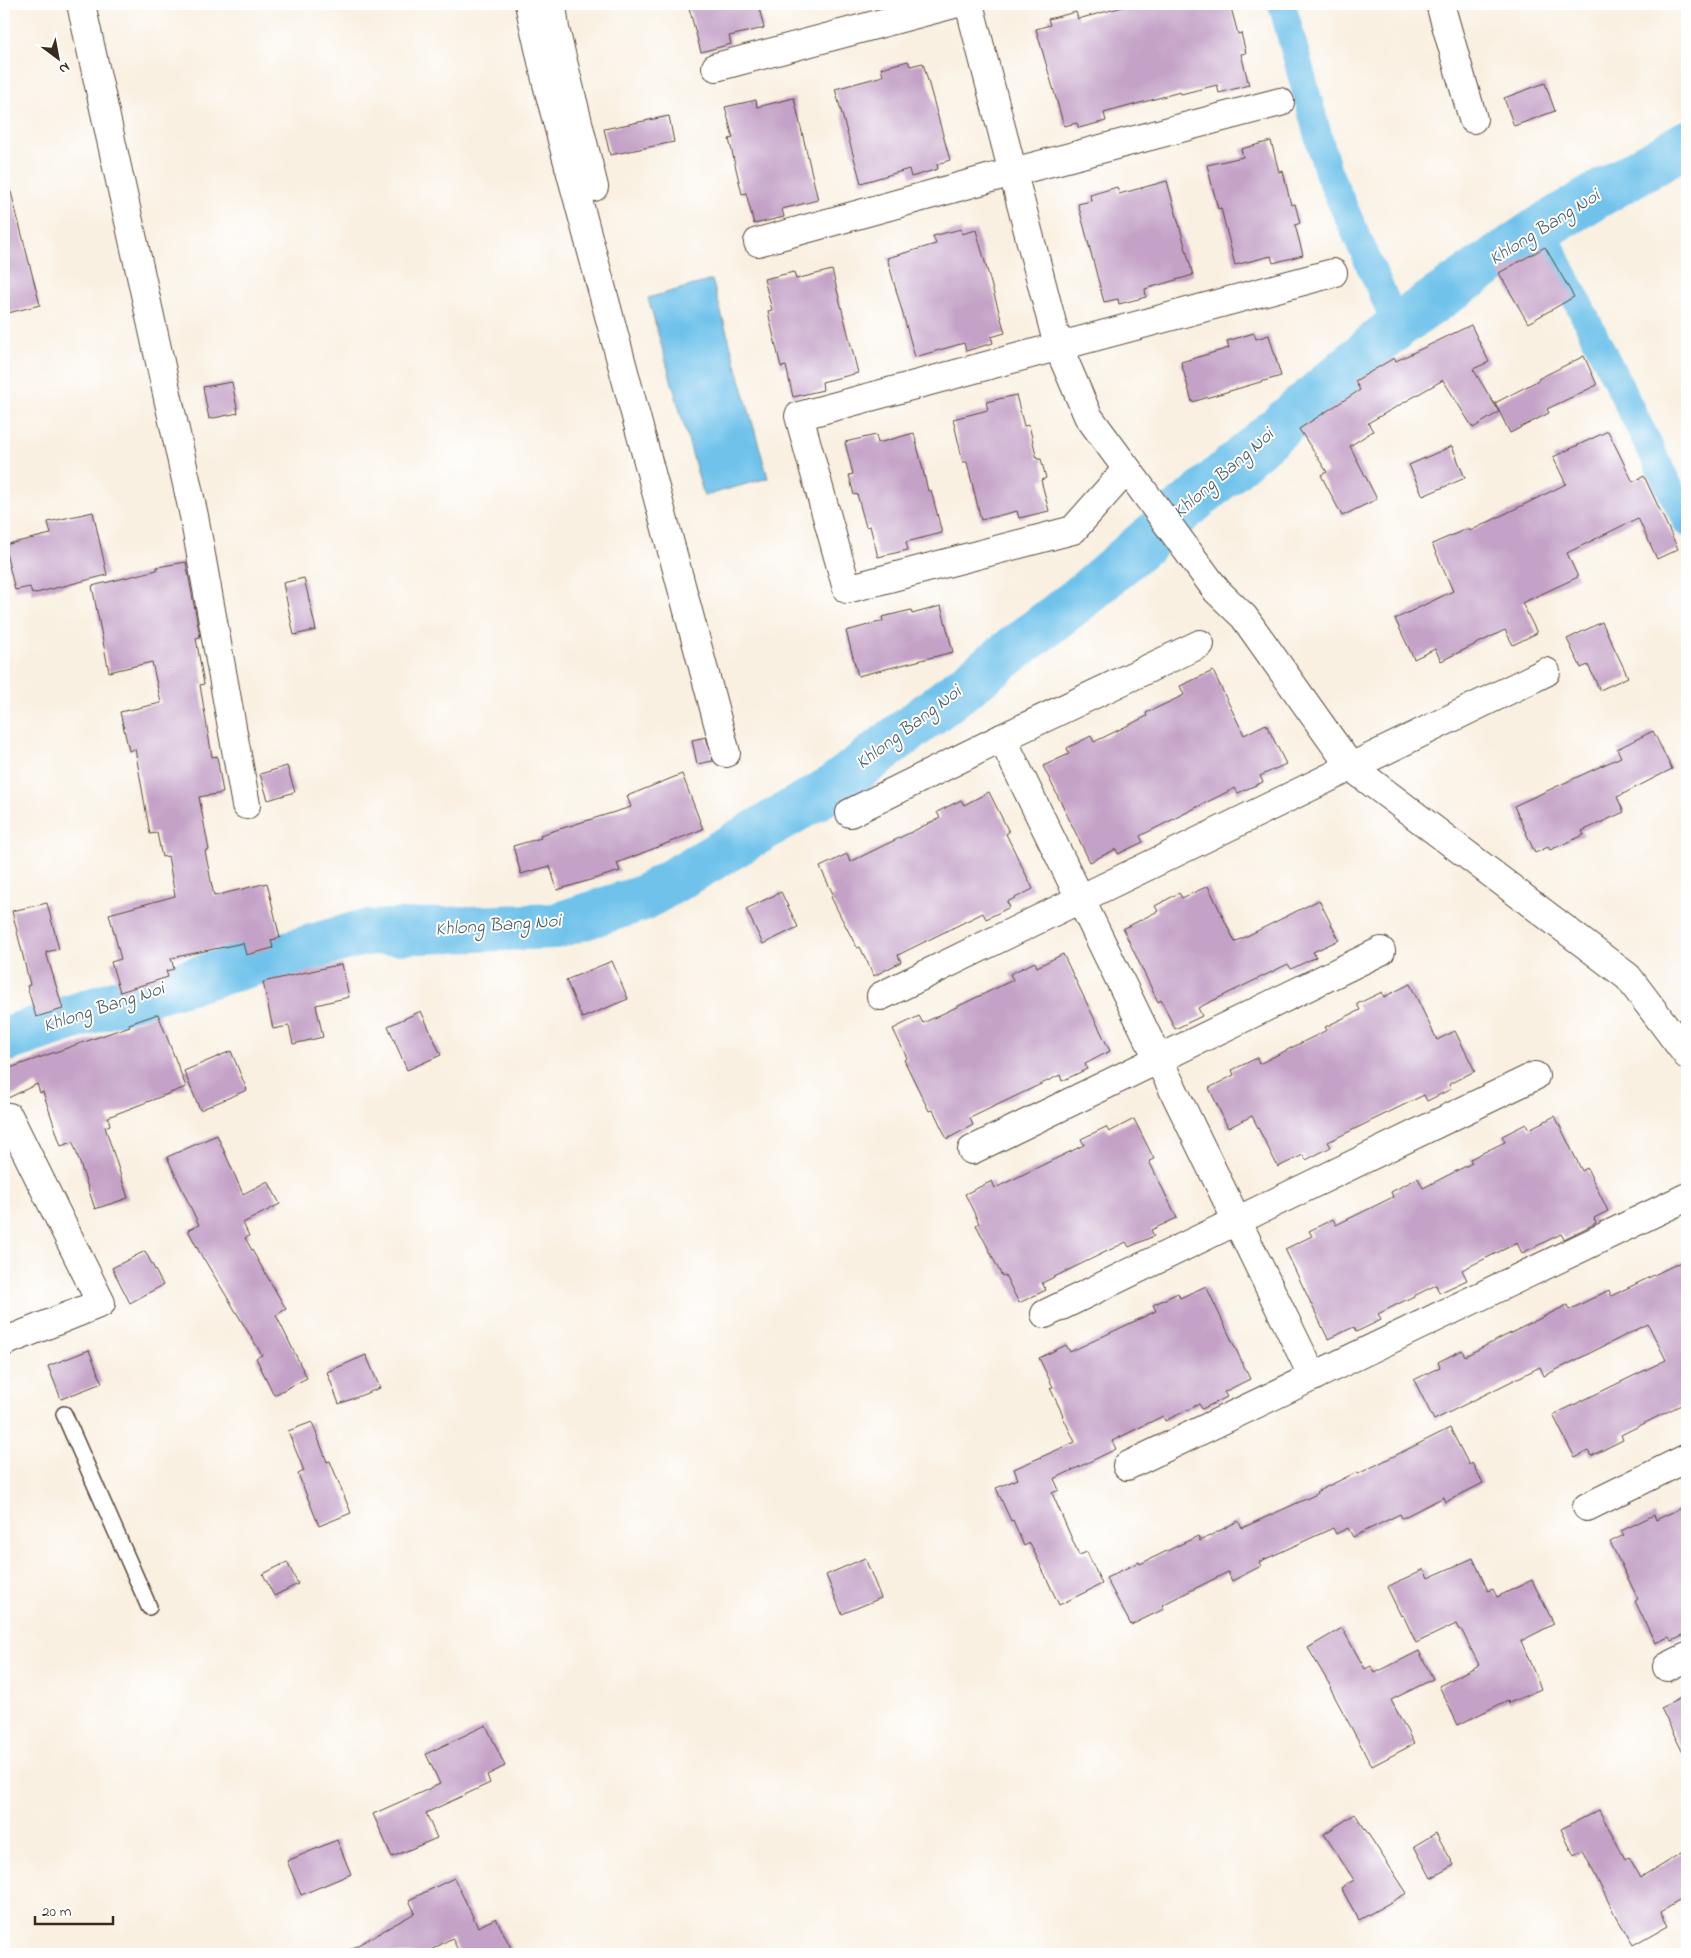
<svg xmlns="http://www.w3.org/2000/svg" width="1691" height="1958" font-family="'Indie Flower',sans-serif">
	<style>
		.water { fill: #6fc2eb; stroke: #557684 }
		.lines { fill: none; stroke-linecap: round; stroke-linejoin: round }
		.canal { stroke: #6fc2eb; stroke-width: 28 }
		.river { stroke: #6fc2eb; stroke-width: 46 }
		.building { fill: #c4a2c7 }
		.lane-casing { stroke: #58483b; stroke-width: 18 }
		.street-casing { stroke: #58483b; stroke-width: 30 }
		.lane { stroke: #fff; stroke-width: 15 }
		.street { stroke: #fff; stroke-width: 28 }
		.labels { text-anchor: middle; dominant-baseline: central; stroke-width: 4; stroke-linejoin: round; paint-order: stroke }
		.water-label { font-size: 19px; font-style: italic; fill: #4d5f66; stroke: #fff }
	</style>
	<rect width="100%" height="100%" fill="#fff"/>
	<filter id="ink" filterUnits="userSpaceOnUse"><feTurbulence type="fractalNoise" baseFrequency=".02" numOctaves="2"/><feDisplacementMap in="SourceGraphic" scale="10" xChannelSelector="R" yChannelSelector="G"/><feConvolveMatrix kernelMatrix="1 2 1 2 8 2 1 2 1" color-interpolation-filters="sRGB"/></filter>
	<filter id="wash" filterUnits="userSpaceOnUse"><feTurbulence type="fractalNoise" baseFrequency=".0096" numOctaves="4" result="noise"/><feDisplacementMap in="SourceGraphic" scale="20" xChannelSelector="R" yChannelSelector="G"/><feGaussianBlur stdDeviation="1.12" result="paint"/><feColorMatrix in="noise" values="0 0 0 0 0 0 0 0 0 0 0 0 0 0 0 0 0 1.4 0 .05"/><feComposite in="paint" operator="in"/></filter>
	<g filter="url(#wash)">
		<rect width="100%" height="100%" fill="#f9f0e1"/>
		<polygon class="water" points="712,280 768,478 704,496 648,298"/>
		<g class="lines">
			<g class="canal">
				<polyline points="1282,4 1328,172 1397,326"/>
				<polyline points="1541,228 1687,523"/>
			</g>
			<polyline class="river" points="4,1040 136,996 362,933 555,926 643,898 831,789 1079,599 1397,326 1541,228 1687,143"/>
		</g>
		<g id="blocks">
			<g class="building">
				<polygon points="688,4 758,4 764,28 729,36 731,44 701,52"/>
				<polygon points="1134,4 1230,4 1238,34 1241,33 1246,53 1241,54 1249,85 1219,93 1217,85 1181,94 1180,92 1104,113 1106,121 1079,128 1077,123 1064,126 1036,29 1050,25 1048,19 1076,12 1078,19"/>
				<polygon points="908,61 910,66 923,63 950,160 937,164 938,169 911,177 909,169 861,183 835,89 883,76 881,68"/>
				<polygon points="1545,83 1555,111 1514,126 1504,98"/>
				<polygon points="794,98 818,200 782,209 784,217 754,224 746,193 742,194 729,139 733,138 725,107 756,100 757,107"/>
				<polygon points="669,116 674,142 610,155 604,129"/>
				<polygon points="1271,141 1279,172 1283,171 1291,205 1295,204 1300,223 1295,225 1303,255 1273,263 1271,256 1235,265 1221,208 1218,209 1207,165 1243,157 1241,149"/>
				<polygon points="1167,181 1193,275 1145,289 1146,297 1119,304 1118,299 1104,302 1078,204 1091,201 1090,195 1117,187 1119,194"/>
				<polygon points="4,192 11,192 40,305 4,314"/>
				<polygon points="961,229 962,234 976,230 1005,333 991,337 993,343 966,351 964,343 915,357 887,258 936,244 933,236"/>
				<polygon points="1545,247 1574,297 1528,323 1499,273"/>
				<polygon points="832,270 858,373 822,382 823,390 793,397 786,366 781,367 771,325 768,311 772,310 764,279 794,272 796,279"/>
				<polygon points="1471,325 1489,362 1473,369 1499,412 1473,428 1443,380 1368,423 1373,431 1350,446 1377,499 1342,516 1321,475 1327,472 1299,429 1360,390 1355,381 1394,358 1396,361"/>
				<polygon points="1254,333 1256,339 1269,335 1281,376 1192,402 1181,362 1229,348 1227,341"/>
				<polygon points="1584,356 1597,385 1547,409 1549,413 1510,433 1495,403 1539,380 1538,379"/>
				<polygon points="232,382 238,413 209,419 203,387"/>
				<polygon points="1016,395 1024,426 1029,425 1037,459 1041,459 1046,478 1041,480 1049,511 1019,518 1017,511 981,520 967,462 963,462 953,419 988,410 986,402"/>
				<polygon points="1608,431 1633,482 1644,476 1678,549 1657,559 1638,518 1567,553 1578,577 1522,603 1537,633 1513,645 1505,630 1441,661 1435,649 1414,659 1395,619 1453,591 1432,544 1469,528 1470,531 1566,484 1553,457"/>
				<polygon points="914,433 928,491 931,490 942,533 906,542 908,550 878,557 870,526 866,527 857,494 854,495 849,475 853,474 845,442 876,435 878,443"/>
				<polygon points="1452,446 1465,478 1423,496 1409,465"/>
				<polygon points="93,512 107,575 32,594 30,587 15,590 4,545 51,534 48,522"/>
				<polygon points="186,562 200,637 196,638 204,684 200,685 212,757 217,756 223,793 199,797 209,850 205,851 214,896 267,883 280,938 271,940 273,948 246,955 243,943 171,958 174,969 166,971 168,977 120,992 111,962 121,959 109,914 175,896 168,856 162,857 157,833 150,834 135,749 129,751 120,712 161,703 152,662 109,672 92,586 157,570 157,567"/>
				<polygon points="304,578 316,630 294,635 283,583"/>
				<polygon points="941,606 953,652 858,676 846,631 883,621 882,617 911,610 912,614"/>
				<polygon points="1602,622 1628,677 1600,690 1588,665 1581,668 1567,639"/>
				<polygon points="1213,671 1244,735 1266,724 1286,764 1260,776 1263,782 1238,793 1235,788 1140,836 1143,842 1118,854 1116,849 1090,862 1043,766 1069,754 1067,748 1091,736 1094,742 1147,716 1146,713 1184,695 1180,686"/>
				<polygon points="1653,731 1672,769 1617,797 1624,812 1582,831 1584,835 1550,850 1548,847 1535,853 1514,806 1621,757 1617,749"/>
				<polygon points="706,737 713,761 697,764 692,740"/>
				<polygon points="287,766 295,792 268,800 260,774"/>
				<polygon points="682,774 703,829 617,863 620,871 557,890 550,866 521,874 513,846 541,838 540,835 631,807 627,796"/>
				<polygon points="989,792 1009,832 1006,834 1033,889 1007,902 1010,907 986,919 983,913 898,955 901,962 874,976 860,947 857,948 841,917 831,897 834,896 820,867 847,854 850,862 940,818 937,812 961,800 964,805"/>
				<polygon points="1208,886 1235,942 1319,900 1339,940 1313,952 1316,957 1291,969 1288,964 1198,1008 1202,1016 1175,1029 1161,1000 1158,1002 1123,929 1158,911 1155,906 1179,893 1182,898"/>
				<polygon points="781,892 798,927 763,944 746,909"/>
				<polygon points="47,903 59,949 46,952 63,1009 36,1017 27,986 30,985 12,911"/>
				<polygon points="1063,954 1110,1051 1085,1064 1087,1069 1062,1081 1060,1075 970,1118 973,1125 947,1139 933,1110 929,1111 904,1060 907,1058 893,1029 919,1016 923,1023 1013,980 1010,974 1035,962 1037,967"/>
				<polygon points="612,961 628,999 582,1018 566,980"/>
				<polygon points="342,964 349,997 316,1005 323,1037 293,1044 289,1026 273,1029 263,982"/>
				<polygon points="1410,984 1437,1040 1455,1031 1475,1071 1449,1084 1451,1089 1427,1101 1424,1095 1328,1142 1331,1147 1306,1160 1303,1155 1278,1167 1252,1116 1228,1128 1209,1088 1234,1075 1232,1070 1257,1058 1259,1064 1327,1030 1325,1027 1360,1010 1357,1004 1382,992 1384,997"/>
				<polygon points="421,1011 441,1055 407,1070 388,1026"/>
				<polygon points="158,1014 186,1087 108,1117 110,1125 105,1127 128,1198 95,1209 73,1142 61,1146 43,1092 40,1093 37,1084 4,1100 4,1070 130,1026 129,1024"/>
				<polygon points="231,1051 247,1090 200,1110 184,1071"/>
				<polygon points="1555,1116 1582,1171 1587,1168 1608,1211 1594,1218 1596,1223 1564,1239 1561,1234 1522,1253 1517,1243 1462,1270 1467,1280 1439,1293 1436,1285 1378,1314 1381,1320 1356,1332 1354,1327 1328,1339 1285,1249 1312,1236 1309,1231 1333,1219 1336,1225 1393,1197 1391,1192 1418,1178 1423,1188 1472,1163 1470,1159 1505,1142 1502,1136 1526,1124 1529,1129"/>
				<polygon points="1134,1119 1154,1159 1149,1161 1177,1218 1151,1230 1154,1236 1129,1247 1126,1242 1042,1283 1046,1290 1019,1303 1005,1275 1002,1276 986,1244 976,1225 979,1223 965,1194 992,1181 995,1188 1084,1145 1081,1139 1106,1127 1109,1132"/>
				<polygon points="217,1135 243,1194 268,1181 280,1204 243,1223 249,1236 245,1238 286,1309 276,1315 307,1378 274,1395 256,1358 262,1355 204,1259 203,1259 188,1230 199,1225 167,1157"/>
				<polygon points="145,1251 163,1285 130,1303 112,1268"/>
				<polygon points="1687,1259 1687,1402 1621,1435 1623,1440 1591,1456 1588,1451 1575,1458 1553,1415 1666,1360 1648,1324 1544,1376 1540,1367 1434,1420 1414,1380 1440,1367 1438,1362 1462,1350 1465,1356 1567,1305 1569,1310 1609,1290 1611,1296"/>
				<polygon points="1206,1286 1250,1379 1224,1392 1227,1397 1202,1409 1199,1404 1165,1421 1163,1416 1112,1441 1116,1449 1054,1479 1059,1490 1052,1493 1079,1555 1087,1552 1102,1584 1059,1605 1030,1543 1024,1546 1013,1520 1011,1521 996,1488 1018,1479 1014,1469 1075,1442 1062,1415 1063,1415 1050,1388 1053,1387 1039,1358 1066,1345 1070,1352 1156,1311 1153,1305 1178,1293 1180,1298"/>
				<polygon points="89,1350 102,1383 61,1399 48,1366"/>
				<polygon points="366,1355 380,1388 339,1404 327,1372"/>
				<polygon points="312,1422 327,1462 330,1461 351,1513 319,1526 298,1474 304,1471 288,1431"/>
				<polygon points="1450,1428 1469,1465 1472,1463 1483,1483 1446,1502 1444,1497 1402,1518 1400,1514 1353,1537 1348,1528 1336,1534 1333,1528 1259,1562 1261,1566 1232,1581 1228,1572 1162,1605 1164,1609 1131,1625 1106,1578 1139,1562 1140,1564 1198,1536 1200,1541 1238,1521 1242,1528 1317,1494 1316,1492 1357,1472 1358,1474"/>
				<polygon points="1687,1505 1687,1634 1672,1641 1669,1637 1655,1643 1635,1601 1638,1599 1610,1542 1624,1535 1621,1531 1654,1515 1656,1520"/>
				<polygon points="865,1558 881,1598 842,1614 826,1575"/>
				<polygon points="1473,1558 1488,1591 1493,1589 1497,1597 1532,1580 1554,1624 1521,1641 1541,1689 1509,1703 1508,1700 1458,1725 1439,1686 1479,1665 1461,1629 1459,1630 1456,1624 1416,1643 1403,1615 1401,1616 1387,1587 1424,1569 1428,1578"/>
				<polygon points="287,1562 298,1584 274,1596 263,1574"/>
				<polygon points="1342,1628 1365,1669 1371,1666 1375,1673 1419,1651 1433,1679 1391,1700 1414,1744 1372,1766 1330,1688 1331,1687 1308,1648"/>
				<polygon points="1687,1695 1687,1761 1661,1708"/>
				<polygon points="486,1725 505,1766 487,1775 490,1783 426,1813 437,1838 392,1857 373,1814 440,1784 426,1754"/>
				<polygon points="1599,1810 1625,1860 1629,1857 1641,1878 1687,1850 1687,1896 1661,1912 1668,1925 1633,1945 1613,1911 1583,1851 1574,1856 1561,1829"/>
				<polygon points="1355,1814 1407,1893 1359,1920 1341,1888 1354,1880 1324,1834"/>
				<polygon points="1436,1833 1454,1865 1431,1878 1414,1846"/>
				<polygon points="337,1840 351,1874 301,1895 287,1861"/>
				<polygon points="454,1878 478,1927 496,1918 514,1954 460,1954 452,1938 424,1954 342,1954 415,1913 409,1900"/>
			</g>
		</g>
	</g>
	<g filter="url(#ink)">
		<use href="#blocks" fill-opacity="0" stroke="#58483b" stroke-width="1"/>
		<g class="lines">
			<g class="lane-casing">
				<polyline id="lane" points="64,1414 149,1607"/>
			</g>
			<g class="street-casing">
				<g id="street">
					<polyline points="81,4 194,516 246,805"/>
					<polyline points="529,4 547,84 726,753"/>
					<polyline points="552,4 555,29 594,187"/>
					<polyline points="969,4 1058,346 1088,416 1217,591 1244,617 1350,766 1628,977 1687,1055"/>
					<polyline points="1440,4 1473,119"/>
					<polyline points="716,67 954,4"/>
					<polyline points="758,242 1013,172 1280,102"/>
					<polyline points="1127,469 1073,530 847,589 799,416 1333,273"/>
					<polyline points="1002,738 1313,1377"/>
					<polyline points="850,813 1002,738 1200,644"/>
					<polyline points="881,996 1546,672"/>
					<polyline points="972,1150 1381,951"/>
					<polyline points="1045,1314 1535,1076"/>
					<polyline points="4,1342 101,1303 9,1117"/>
					<polyline points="1127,1466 1687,1197"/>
					<polyline points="1587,1507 1687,1458"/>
					<polyline points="1667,1667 1687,1657"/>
				</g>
			</g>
			<use href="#lane" class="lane"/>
			<use href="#street" class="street"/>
		</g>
	</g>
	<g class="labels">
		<g class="water-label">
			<text transform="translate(1545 228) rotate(-32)">Khlong Bang Noi</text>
			<text transform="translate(1224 474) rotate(-41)">Khlong Bang Noi</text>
			<text transform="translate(909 728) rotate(-37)">Khlong Bang Noi</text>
			<text transform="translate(498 926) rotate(-4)">Khlong Bang Noi</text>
			<text transform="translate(104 1008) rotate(-18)">Khlong Bang Noi</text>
		</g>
	</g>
	<rect width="1691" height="1958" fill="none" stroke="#fff" stroke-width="20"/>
	<g transform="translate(58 58) rotate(148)" stroke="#ffffff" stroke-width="4" paint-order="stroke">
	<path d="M0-4L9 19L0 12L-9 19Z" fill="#3b2a1e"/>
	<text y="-8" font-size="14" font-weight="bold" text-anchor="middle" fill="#3b2a1e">N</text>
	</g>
	<path d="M35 1916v8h78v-8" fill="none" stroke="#3b2a1e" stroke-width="2.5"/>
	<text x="42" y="1916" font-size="15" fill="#3b2a1e" stroke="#ffffff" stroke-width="4" paint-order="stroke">20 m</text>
</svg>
